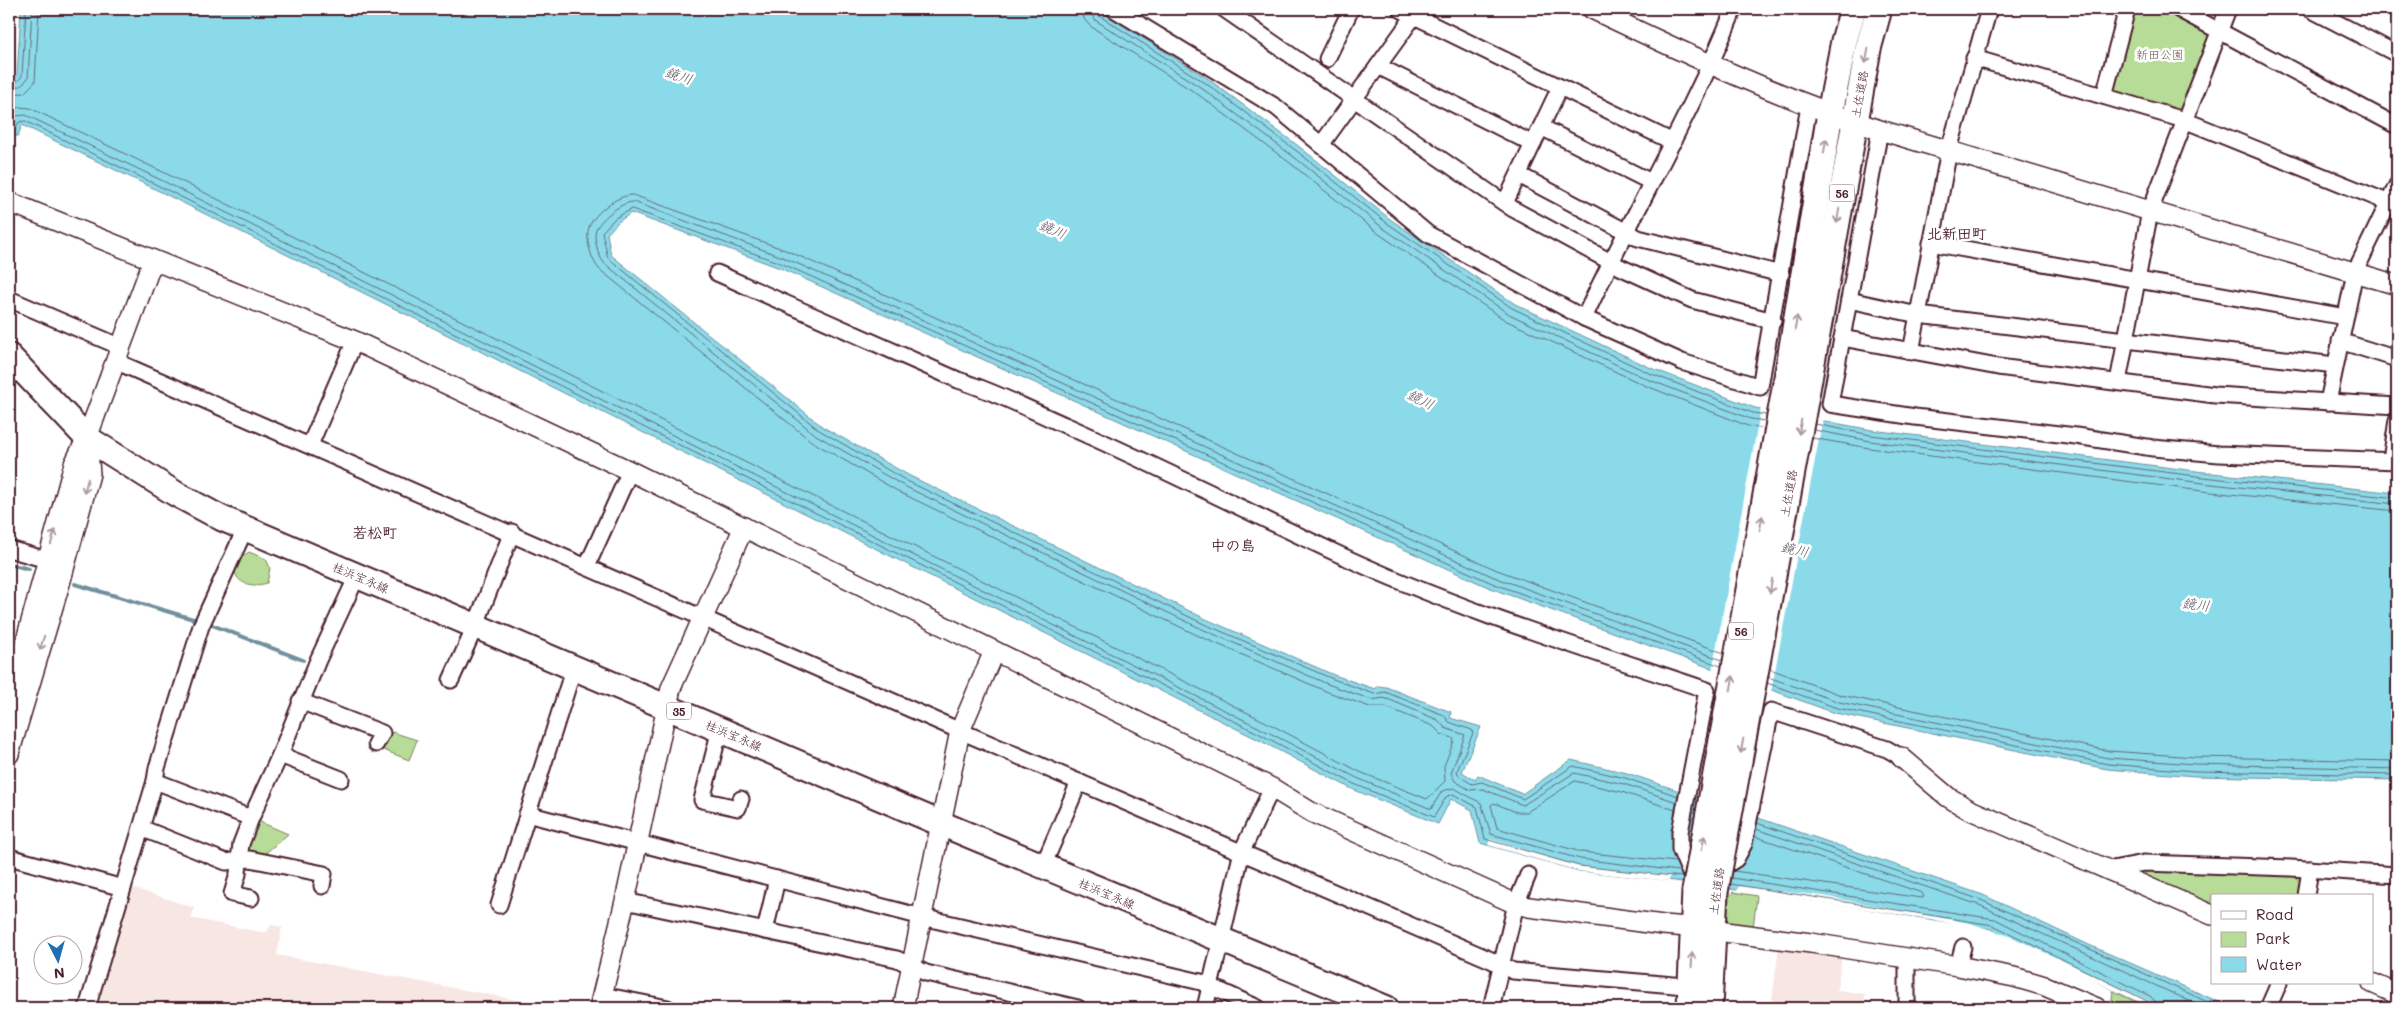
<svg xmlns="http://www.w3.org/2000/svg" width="2406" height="1017" font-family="Mali,'Klee One',sans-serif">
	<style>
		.built { fill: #f7e6e2 }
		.green { fill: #b7dc97; stroke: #807e61 }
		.water { fill: #8bdae9; stroke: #718f9d }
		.pier { fill: #fff }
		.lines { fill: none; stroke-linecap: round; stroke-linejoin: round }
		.shore { stroke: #646a77; stroke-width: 1 }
		.stream { stroke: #718f9d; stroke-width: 4 }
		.minor-tunnel { stroke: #dbd2d5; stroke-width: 15; stroke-dasharray: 15 8; stroke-linecap: butt }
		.minor-casing { stroke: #4a1f2b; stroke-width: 19 }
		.tertiary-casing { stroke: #4a1f2b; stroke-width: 22 }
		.primary-casing { stroke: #4a1f2b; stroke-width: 28 }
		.trunk-casing { stroke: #4a1f2b; stroke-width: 29 }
		.minor { stroke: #fff; stroke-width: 15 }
		.tertiary { stroke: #fff; stroke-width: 19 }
		.primary { stroke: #fff; stroke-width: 24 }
		.trunk { stroke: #fff; stroke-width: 25 }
		.trunk-bridge-casing { stroke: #4a1f2b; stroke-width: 29; stroke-linecap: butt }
		.trunk-bridge { stroke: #fff; stroke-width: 25 }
		.oneway { stroke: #ae9aa0 }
		.labels { text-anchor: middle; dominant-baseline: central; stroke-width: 5; stroke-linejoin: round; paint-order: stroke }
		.shield { fill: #fff; stroke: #80626b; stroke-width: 1 }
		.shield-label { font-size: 11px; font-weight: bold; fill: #4a1f2b }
		.park-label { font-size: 12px; fill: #6b584b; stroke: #fff }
		.street-label { font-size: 12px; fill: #4a1f2b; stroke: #fff }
		.water-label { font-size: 14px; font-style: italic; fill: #5e5764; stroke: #fff }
		.quarter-label { font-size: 15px; font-weight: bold; fill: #4a1f2b; stroke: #fff }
	</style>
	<rect width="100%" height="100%" fill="#fff"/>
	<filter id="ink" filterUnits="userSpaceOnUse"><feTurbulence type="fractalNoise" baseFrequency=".02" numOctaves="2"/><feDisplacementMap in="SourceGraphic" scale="10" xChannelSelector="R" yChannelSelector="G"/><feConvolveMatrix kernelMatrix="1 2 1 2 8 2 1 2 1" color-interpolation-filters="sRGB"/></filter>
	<g filter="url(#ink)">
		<g class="built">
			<polygon points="133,888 195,908 190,918 260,932 267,932 271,925 282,927 277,955 560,1008 96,1008"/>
			<polygon points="1779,947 1842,955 1837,990 1865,994 1863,1008 1771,1008"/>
		</g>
		<g class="green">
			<polygon points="2132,9 2168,9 2211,32 2180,114 2108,93"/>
			<path d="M249 552 266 559 270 568 267 583C238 592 222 568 249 552Z"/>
			<polygon points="392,732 417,740 409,760 381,749"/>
			<polygon points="258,821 288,834 262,856 250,851 247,845"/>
			<polygon points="2146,869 2292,873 2302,884 2301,896 2212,896 2212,904 2145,875"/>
			<polygon points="1733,892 1757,896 1753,928 1731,926 1727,922 1729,897"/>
			<polygon points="2113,991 2149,1008 2116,1008 2111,1006"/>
		</g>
		<polygon class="water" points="21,9 1097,9 1207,78 1301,148 1390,219 1515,304 1651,368 1755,408 1872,430 2212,473 2397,493 2397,780 2195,776 2107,769 1835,713 1490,588 780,268 631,213 618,222 607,234 611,255 823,427 910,476 1206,619 1334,675 1375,689 1378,686 1386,687 1451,712 1450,718 1481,727 1462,772 1475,780 1478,775 1522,794 1571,760 1627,773 1983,895 2089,945 2233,1008 2150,1008 1991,929 1847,906 1675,881 1578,871 1480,843 1472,810 1451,799 1438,824 1352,789 1255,738 159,191 22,125 18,136 9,137 9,76 17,76"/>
		<g class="pier">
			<polygon points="1761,407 1823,418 1771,692 1712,671"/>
			<polygon points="1490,839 1577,866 1670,875 1669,881 1578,871 1488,845"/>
			<polygon points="1739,886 1823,896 1970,923 2012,937 2164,1008 2152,1008 1990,932 1931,919 1737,891"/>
		</g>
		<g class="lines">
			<g class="shore">
				<polyline points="1082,9 1084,19 1090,26 1196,93 1290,163 1379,234 1505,320 1644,385 1748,426 1764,429"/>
				<polyline points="1089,9 1095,20 1200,87 1294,157 1383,228 1509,314 1647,379 1751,419 1765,421"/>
				<polyline points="1096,9 1098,15 1204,82 1298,152 1387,223 1512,308 1649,373 1753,413 1766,415"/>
				<polyline points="9,81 18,81 22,76 26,9"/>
				<polyline points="9,87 21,86 28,78 32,9"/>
				<polyline points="9,94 24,93 35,82 39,9"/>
				<path d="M9 113 19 107 30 108 167 174 1264 721 1360 772 1427 799 1445 781 1444 766 1454 741 1453 738 1441 734 1433 726 1386 707H1370L1328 692 1199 636 901 493 811 441 599 269C591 260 585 238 589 227 595 212 617 195 633 195L788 251 1497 570 1724 653"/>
				<polyline points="9,125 16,116 26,115 163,181 1260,728 1357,778 1431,809 1442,791 1454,788 1481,803 1491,834 1580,859 1679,871"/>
				<polyline points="9,132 14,131 19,122 25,121 161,187 1258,733 1354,784 1434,817 1446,797 1453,794 1477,807 1485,839 1579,866 1682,877"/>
				<polyline points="1815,424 1871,435 2212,478 2397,498"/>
				<polyline points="1814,430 1870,441 2211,484 2397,504"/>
				<polyline points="1812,438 1869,448 2210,492 2397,511"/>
				<polyline points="1770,669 1841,695 2109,751 2196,757 2397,761"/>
				<polyline points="1768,677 1839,702 2108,758 2196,764 2397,769"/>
				<polyline points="1767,683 1837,708 2108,764 2195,771 2397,775"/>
				<polyline points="1678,796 1625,778 1573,766 1523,799 1482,782 1472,784 1459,776 1457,771 1473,733 1472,730 1449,722 1444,715 1385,692 1374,694 1333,679 1204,624 907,481 819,430 608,258 602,232 615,218 632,209 783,264 1492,583 1721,666"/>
				<path d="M1677 802 1624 784 1574 773 1523 805 1483 789 1470 790 1455 781 1451 773 1465 735 1445 728 1438 720 1390 700 1383 698 1372 700 1330 685 1202 629 904 486 816 435 604 263C598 256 593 237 596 229 602 218 621 202 634 202L785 258 1494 577 1722 660"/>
				<polyline points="1675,810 1622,792 1575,781 1527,812 1516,812 1494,803 1491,805 1497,828 1581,852 1676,862"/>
				<polyline points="1757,823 1981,900 2221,1008"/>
				<polyline points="1756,829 1979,905 2205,1008"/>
				<polyline points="1734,871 1921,898 1924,897 1922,893 1754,836"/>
				<polyline points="1732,878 1995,919 2150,996 2155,1001 2156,1008"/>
				<polyline points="1730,884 1993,925 2147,1001 2150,1008"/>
			</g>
			<g class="stream">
				<polyline points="9,564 29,569"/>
				<polyline points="75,584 200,621"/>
				<polyline points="207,623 303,660"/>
			</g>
			<polyline class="minor-tunnel" points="1760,387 1830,404"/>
			<g class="minor-casing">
				<g id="minor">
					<polyline points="1114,9 1276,107 1428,234 1584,318 1682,362 1760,387 1809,106"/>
					<polyline points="1224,9 1513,209 1620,267 1692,300 1773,321"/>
					<polyline points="1400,9 1673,142"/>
					<polyline points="2178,9 2397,126"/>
					<polyline points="2310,9 2397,54"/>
					<polyline points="1974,58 2184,120 2397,206"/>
					<polyline points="1327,59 1351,9"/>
					<polyline points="1378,66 1533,144"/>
					<polyline points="2104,96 2127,9"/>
					<polyline points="1541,127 1651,182"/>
					<polyline points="1880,130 1830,404 1915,417 2076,436 2153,448 2219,454 2397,461"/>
					<polyline points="1321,145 1419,9"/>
					<polyline points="1519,175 1638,238 1781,274"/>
					<polyline points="1505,203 1560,87"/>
					<polyline points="1931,243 2345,317"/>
					<path d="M717 273 958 380C996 392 1030 410 1067 426 1158 466 1246 511 1336 553 1455 609 1582 648 1707 690L1680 832V849L1695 885"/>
					<polyline points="9,299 121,347"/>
					<polyline points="1849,300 1918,315 2335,365"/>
					<path d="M1584 318C1632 214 1691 116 1734 9"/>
					<polyline points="1842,338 1998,367 2215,395 2397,406"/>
					<polyline points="2340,341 2397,359"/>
					<polyline points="1911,352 1949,150 1989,9"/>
					<path d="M115 361C397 483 677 607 958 730 1135 807 1313 882 1491 960L1513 971 1697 987"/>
					<polyline points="2118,382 2150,211 2228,9"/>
					<polyline points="2328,402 2355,272 2397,185"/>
					<polyline points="310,445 355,341"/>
					<polyline points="2391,460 2397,420"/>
					<polyline points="9,549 47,560"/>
					<polyline points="587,566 630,471"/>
					<polyline points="451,680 475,627 512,532"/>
					<polyline points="300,701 382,733 376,744"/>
					<polyline points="720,729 702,800 738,808 741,799"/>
					<polyline points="280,755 341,779"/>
					<polyline points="155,781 157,768 201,626 245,529"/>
					<polyline points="527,814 922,917 1201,982 1258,1008"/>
					<polyline points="141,828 155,781 251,818"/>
					<polyline points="9,857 123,888"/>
					<polyline points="1043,866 1079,782"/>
					<polyline points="1719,870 1736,859 1744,844 1771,711 1887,749 1901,757"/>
					<polyline points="2107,870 2144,863 2291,868 2397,875"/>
					<polyline points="2306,896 2310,869"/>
					<polyline points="251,898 232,894 238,874 239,860 250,859 324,874 322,886"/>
					<polyline points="625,901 897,959 926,973 1078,1008"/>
					<polyline points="499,905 574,667"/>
					<polyline points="765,931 777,879"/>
					<polyline points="1907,957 1907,1008"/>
					<polyline points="1958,966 1963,947"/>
					<polyline points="602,995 668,1008"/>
					<polyline points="87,1008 141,828 226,862 239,860 241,844 251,818 280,755 318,660 358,574"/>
					<polyline points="1205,1008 1242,851 1272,788"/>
					<polyline points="1491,1008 1516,904 1528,875"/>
					<polyline points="2268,1008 2279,983"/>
				</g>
			</g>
			<g class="tertiary-casing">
				<g id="tertiary">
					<path d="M1592 9C1686 54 1780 98 1880 130L2397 285"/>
					<polyline points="9,202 355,341 630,471 1272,788 1311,812 1516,904 1529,907 1663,925 1712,929 1725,932 1811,943 1958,966 2014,977 2045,986 2097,1008"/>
					<polyline points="9,702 74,464 87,438 153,260"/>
					<polyline points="9,754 61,580 90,474 87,439"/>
					<polyline points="1901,757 1948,797 1968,809 2212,915"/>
					<polyline points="2372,983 2397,994"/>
					<polyline points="599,1008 625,901 671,688 744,527"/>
					<polyline points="903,1008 960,731 994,651"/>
				</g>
			</g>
			<g class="primary-casing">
				<polyline id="primary" points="9,356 87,438 176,494 221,518 942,824 1386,1008"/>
			</g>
			<g class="trunk-casing">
				<g id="trunk">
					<polyline points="1788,372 1830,113 1844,41 1853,9"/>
					<polyline points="1809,379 1868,49 1879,9"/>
					<polyline points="1690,1008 1695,891"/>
					<polyline points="1709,1008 1715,892"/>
				</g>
			</g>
			<use href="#minor" class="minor"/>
			<use href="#tertiary" class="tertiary"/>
			<use href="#primary" class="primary"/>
			<use href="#trunk" class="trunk"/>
			<g class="trunk-bridge-casing">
				<g id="trunk-bridge">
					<polyline points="1695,891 1788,372"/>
					<polyline points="1715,892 1809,379"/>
				</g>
			</g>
			<use href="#trunk-bridge" class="trunk-bridge"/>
		</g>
		<defs><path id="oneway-shaft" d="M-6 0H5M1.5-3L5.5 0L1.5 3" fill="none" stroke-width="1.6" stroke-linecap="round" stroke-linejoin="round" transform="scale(1.25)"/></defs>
		<g class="oneway">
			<use href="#oneway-shaft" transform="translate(1867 56) rotate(101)"/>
			<use href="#oneway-shaft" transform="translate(1825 146) rotate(-81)"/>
			<use href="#oneway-shaft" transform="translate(1838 216) rotate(100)"/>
			<use href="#oneway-shaft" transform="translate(1796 323) rotate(-81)"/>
			<use href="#oneway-shaft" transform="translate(1800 427) rotate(100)"/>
			<use href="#oneway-shaft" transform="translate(86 486) rotate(105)"/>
			<use href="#oneway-shaft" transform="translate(1761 523) rotate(-80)"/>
			<use href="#oneway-shaft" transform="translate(53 537) rotate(-74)"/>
			<use href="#oneway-shaft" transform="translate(1771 586) rotate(100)"/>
			<use href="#oneway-shaft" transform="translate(42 643) rotate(107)"/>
			<use href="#oneway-shaft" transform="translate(1732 683) rotate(-80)"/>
			<use href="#oneway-shaft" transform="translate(1742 746) rotate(100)"/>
			<use href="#oneway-shaft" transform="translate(1703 843) rotate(-80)"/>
			<use href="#oneway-shaft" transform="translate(1692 960) rotate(-87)"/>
		</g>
	</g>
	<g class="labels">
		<g class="shield">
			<rect x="1829.5" y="184.5" width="25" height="17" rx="4"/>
			<rect x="1728.5" y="622.5" width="25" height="17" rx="4"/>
			<rect x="666.5" y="702.5" width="25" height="17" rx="4"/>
		</g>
		<g class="shield-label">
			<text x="1842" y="193">56</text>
			<text x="1741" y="631">56</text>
			<text x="679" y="711">35</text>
		</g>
		<g class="park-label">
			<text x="2160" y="54">新田公園</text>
		</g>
		<g class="street-label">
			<text transform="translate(1859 94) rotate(-80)">土佐道路</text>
			<text transform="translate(1788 493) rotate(-80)">土佐道路</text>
			<text transform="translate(361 577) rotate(23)">桂浜宝永線</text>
			<text transform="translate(734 735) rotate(23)">桂浜宝永線</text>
			<text transform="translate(1716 891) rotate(-82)">土佐道路</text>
			<text transform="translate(1107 893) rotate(23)">桂浜宝永線</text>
		</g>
		<g class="water-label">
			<text transform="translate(679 75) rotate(19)">鏡川</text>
			<text transform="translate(1053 229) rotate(23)">鏡川</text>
			<text transform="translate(1421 399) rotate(26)">鏡川</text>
			<text transform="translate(1795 549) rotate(13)">鏡川</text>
			<text transform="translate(2196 604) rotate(7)">鏡川</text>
		</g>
		<g class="quarter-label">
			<text x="1957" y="233">北新田町</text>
			<text x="375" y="532">若松町</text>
			<text x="1233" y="545">中の島</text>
		</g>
	</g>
	<rect width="2406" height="1017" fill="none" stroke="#fff" stroke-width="30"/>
	<rect x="15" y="15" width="2376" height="987" fill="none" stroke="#4a1f2b" stroke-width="2" filter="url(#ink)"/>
	<rect x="2211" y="894" width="162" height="90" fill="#ffffff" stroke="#b7a5aa"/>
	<rect x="2221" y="911" width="25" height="8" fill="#ffffff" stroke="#b7a5aa"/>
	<text x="2256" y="920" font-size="15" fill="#4a1f2b">Road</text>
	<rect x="2221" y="932" width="25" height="15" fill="#b7dc97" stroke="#b7a5aa"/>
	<text x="2256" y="944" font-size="15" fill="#4a1f2b">Park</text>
	<rect x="2221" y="957" width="25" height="15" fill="#8bdae9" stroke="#b7a5aa"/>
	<text x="2256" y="970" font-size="15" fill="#4a1f2b">Water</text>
	<g transform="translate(58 960) rotate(174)"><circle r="24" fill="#ffffff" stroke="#b7a5aa"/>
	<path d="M0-4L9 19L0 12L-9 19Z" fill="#1f6fb2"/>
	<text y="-8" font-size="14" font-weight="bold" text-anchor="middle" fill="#4a1f2b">N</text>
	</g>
</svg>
